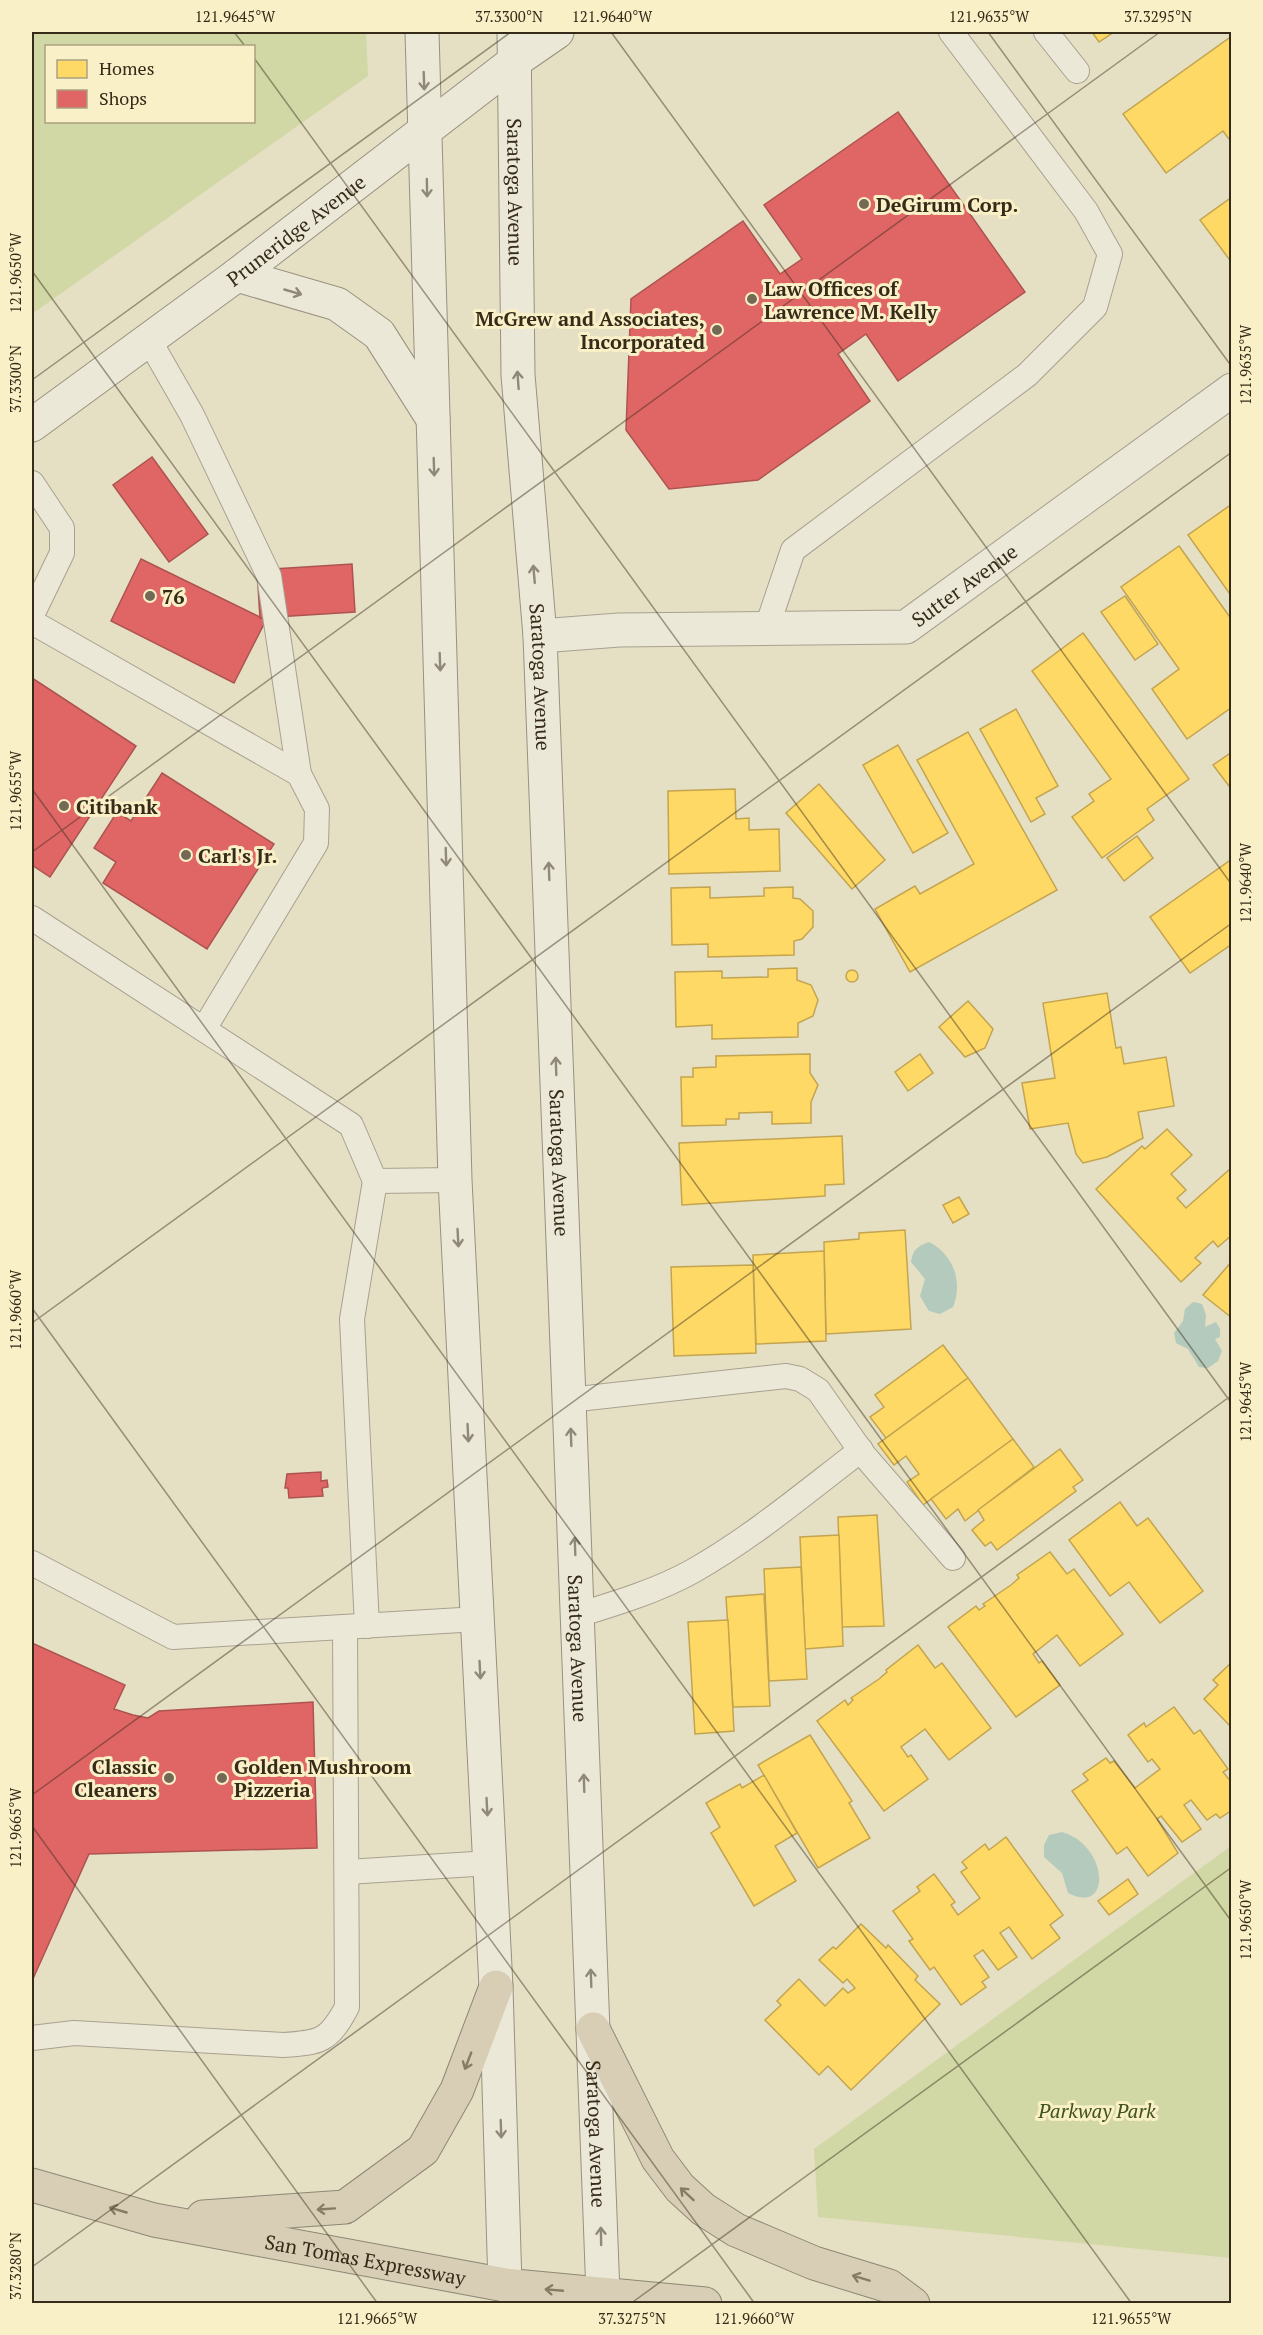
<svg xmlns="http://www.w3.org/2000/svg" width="1263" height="2335" font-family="'PT Serif',serif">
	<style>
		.green { fill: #d1d7a5; fill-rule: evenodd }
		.water { fill: #b3cabd }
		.homes { fill: #ffd966; stroke: #c3a44f; stroke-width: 1.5 }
		.shops { fill: #e06666; stroke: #ad544f; stroke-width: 1.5 }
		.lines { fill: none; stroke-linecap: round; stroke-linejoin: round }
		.lane-casing { stroke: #a8a18f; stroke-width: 26 }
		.street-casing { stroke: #a8a18f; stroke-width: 35 }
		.secondary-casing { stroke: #98917f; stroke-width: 35 }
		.highway-casing { stroke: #8e8776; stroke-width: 35 }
		.lane { stroke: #ebe8d8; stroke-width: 24 }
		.street { stroke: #ebe8d8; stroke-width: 33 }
		.secondary { stroke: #ebe8d8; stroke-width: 33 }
		.highway { stroke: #d7ceb5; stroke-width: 33 }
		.oneway { stroke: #908978 }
		.oneway2 { stroke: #867c66 }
		.ticks { fill: none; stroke: #362a18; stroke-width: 1.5; stroke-opacity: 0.45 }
		.poi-dot { fill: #736954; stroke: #f9f0c7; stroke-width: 2 }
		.labels { text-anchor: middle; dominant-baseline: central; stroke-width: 6; stroke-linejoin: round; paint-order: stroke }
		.street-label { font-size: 20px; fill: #362a18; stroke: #f9f0c7 }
		.poi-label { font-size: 20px; font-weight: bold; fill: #362a18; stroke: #f9f0c7; text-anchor: start }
		.park-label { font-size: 20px; font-style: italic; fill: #40541d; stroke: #f9f0c7 }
		.neatline { fill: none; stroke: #362a18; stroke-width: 2 }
		.ticks-label { font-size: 15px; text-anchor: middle; fill: #362a18 }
	</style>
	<rect width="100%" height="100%" fill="#e5dfc4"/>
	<g class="green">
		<path d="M32 32H366L368 76 32 314ZM46 46H254V122H46Z"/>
		<polygon points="1231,1846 1231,2258 818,2217 814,2149"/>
	</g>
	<g class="water">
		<path d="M929 1242C954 1255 963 1282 953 1307L940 1314 929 1311 920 1296 925 1279 911 1262C913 1249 918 1246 929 1242Z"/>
		<polygon points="1193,1302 1202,1304 1206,1315 1205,1327 1216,1322 1220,1329 1220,1337 1215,1339 1222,1351 1218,1361 1208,1368 1199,1367 1188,1349 1176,1343 1174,1333 1183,1321 1185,1309"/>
		<path d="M1062 1832C1108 1845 1113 1916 1068 1893L1062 1873 1044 1857V1845L1049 1835Z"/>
	</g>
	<g class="homes">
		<polygon points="1092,32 1114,32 1099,42"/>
		<polygon points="1232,36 1232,143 1223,131 1166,173 1123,114"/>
		<polygon points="1232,197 1232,263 1200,220"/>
		<polygon points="1232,504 1232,597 1188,535"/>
		<polygon points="1179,546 1232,620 1232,707 1187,739 1152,689 1179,669 1121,587"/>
		<polygon points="1125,596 1158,644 1135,660 1101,612"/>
		<polygon points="1083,633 1189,779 1147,809 1154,820 1102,858 1072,817 1094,801 1089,794 1111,779 1032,671"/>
		<polygon points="1016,709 1058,786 1036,798 1045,814 1031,822 980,729"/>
		<polygon points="968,732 1057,890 910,972 875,909 915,886 920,894 974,864 917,760"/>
		<polygon points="898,745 948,833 913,853 863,765"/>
		<polygon points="1232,752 1232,790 1213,765"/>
		<polygon points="819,784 885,860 852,889 786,813"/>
		<polygon points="735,789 736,819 749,818 749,830 779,829 780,871 669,874 668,791"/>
		<polygon points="1137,836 1153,858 1124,881 1107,858"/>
		<polygon points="1232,859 1232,944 1190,973 1150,917"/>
		<polygon points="710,887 710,898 764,896 764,888 793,887 793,898 800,899 813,911 813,927 802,939 794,941 794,955 708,957 708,944 672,945 671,888"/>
		<polygon points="797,968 797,980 811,985 818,1000 813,1016 798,1023 798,1037 712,1039 712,1025 676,1027 675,972 722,971 722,978 768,977 768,969"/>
		<circle cx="852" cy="976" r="6"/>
		<polygon points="1107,993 1116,1048 1121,1047 1124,1064 1166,1057 1174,1106 1138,1112 1143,1138 1107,1157 1083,1163 1076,1154 1068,1123 1030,1129 1022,1083 1055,1078 1043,1003"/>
		<polygon points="968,1001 993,1029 985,1048 965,1057 939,1027"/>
		<polygon points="810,1054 810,1073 818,1085 811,1102 811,1123 772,1124 772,1112 739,1113 739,1119 726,1119 726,1125 682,1126 681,1077 693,1077 693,1068 716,1067 716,1056"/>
		<polygon points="920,1054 933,1073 908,1091 895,1072"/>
		<polygon points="1167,1129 1192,1155 1171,1174 1186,1190 1177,1198 1186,1208 1230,1169 1232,1171 1232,1235 1218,1247 1213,1241 1195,1258 1201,1263 1181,1282 1096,1189 1142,1146 1145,1149"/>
		<polygon points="842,1136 844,1184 825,1185 825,1196 682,1205 679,1143"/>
		<polygon points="959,1197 969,1214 953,1223 943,1205"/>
		<polygon points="905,1230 911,1329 826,1334 824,1242 859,1239 859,1233"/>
		<polygon points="824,1251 826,1341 756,1344 753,1255"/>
		<polygon points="1232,1261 1232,1318 1203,1295"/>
		<polygon points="753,1265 756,1353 674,1356 671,1267"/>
		<polygon points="943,1345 968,1378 886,1438 870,1417 884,1407 875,1395"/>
		<polygon points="968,1378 1013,1439 923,1505 907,1482 919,1474 906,1456 894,1465 878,1444"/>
		<polygon points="1013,1439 1034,1467 965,1521 958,1509 946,1519 931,1499"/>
		<polygon points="1060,1449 1083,1480 1073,1487 1076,1491 997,1550 991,1542 985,1546 972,1530 984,1520 978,1510"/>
		<polygon points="1120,1502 1137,1526 1148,1518 1203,1591 1160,1623 1129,1582 1110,1596 1069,1540"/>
		<polygon points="877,1515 884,1626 842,1627 838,1517"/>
		<polygon points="839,1535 843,1646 805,1649 800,1537"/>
		<polygon points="1050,1552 1067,1574 1074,1569 1123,1634 1080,1666 1057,1635 1033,1654 1039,1663 1042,1661 1060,1685 1016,1717 948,1627 976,1606 979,1610 985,1606 983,1604 1011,1585 1019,1578 1017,1575"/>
		<polygon points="801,1567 807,1679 769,1681 764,1569"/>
		<polygon points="764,1594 770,1706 733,1707 726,1597"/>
		<polygon points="728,1620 734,1731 695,1734 688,1622"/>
		<polygon points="918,1645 935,1668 942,1663 991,1728 949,1760 925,1729 901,1747 908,1757 911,1755 928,1779 884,1811 817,1721 845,1700 848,1705 853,1700 851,1698 879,1679 887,1672 886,1670"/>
		<polygon points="1232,1662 1232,1728 1204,1699 1218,1685 1213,1680"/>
		<polygon points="1174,1707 1194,1734 1200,1730 1228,1769 1223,1772 1232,1783 1232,1810 1220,1818 1216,1814 1207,1820 1191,1800 1184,1805 1201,1829 1182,1842 1161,1816 1157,1819 1178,1853 1148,1876 1127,1847 1117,1854 1072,1791 1088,1780 1083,1774 1106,1758 1110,1763 1114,1761 1135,1788 1160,1769 1152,1759 1148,1762 1128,1735 1144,1723 1146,1727"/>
		<polygon points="810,1735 852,1801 849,1803 870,1838 818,1868 758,1765"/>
		<polygon points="764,1775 797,1833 775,1846 796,1881 754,1906 711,1833 720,1827 706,1803 740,1784 742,1788"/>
		<polygon points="1006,1837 1063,1915 1050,1925 1060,1938 1032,1959 1009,1927 1000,1933 1017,1957 998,1970 983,1950 974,1956 989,1977 982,1982 986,1987 961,2005 934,1967 930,1970 909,1941 913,1939 893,1911 920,1891 917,1887 934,1874 955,1902 951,1905 958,1915 980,1898 961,1872 967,1868 962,1862 985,1844 989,1850"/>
		<polygon points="1128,1879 1138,1894 1109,1915 1098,1901"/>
		<polygon points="861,1924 886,1948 888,1945 918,1976 915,1980 940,2004 851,2090 828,2066 819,2075 765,2020 781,2005 777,2001 799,1979 825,2006 843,1988 848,1993 855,1988 847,1979 843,1983 819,1960 833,1947 836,1949"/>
	</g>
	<g class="shops">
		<polygon points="898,112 1025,292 898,381 866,334 838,354 870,401 758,480 669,489 626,430 631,299 743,221 780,274 802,259 764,205"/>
		<polygon points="152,457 208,534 169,562 113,485"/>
		<polygon points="141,559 266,620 234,683 111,621"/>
		<polygon points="352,564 355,612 260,618 257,570"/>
		<polygon points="32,678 136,746 50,877 32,865"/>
		<polygon points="162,773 274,844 207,949 103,883 116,862 94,848 117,812 131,821"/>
		<polygon points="321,1472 321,1481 327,1480 328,1487 322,1488 323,1496 289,1498 288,1488 285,1488 287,1474"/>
		<polygon points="32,1643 125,1685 114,1709 133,1715 148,1718 159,1711 313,1702 317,1848 89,1854 32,1981"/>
	</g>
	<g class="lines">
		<g class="lane-casing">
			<g id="lane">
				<polyline points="1046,32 1077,71"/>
				<polyline points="149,340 192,415 269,576 299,774"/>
				<polyline points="32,483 62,528 62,553 32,615"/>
				<polyline points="32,622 299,774 317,809 316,843 204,1029"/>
				<polyline points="767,627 793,550 1027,375 1095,307 1110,254 1086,211 951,32"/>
				<polyline points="32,918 351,1125 375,1181 455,1180"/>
				<polyline points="569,1400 786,1376 800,1379 818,1390 863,1454 953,1558"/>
				<polyline points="32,1563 173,1637 478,1619"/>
				<path d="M578 1615C617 1603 657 1591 693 1571 753 1537 806 1492 861 1450"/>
				<polyline points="367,1626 352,1319 375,1181"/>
				<polyline points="347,1872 490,1863"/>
				<path d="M32 2038 74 2033 283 2045C320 2043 329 2041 347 2007L345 1627"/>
			</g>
		</g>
		<g class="street-casing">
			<g id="street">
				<path id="s1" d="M540 636 619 630 906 627 1232 390"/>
			</g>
		</g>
		<g class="secondary-casing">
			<g id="secondary">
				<polyline points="422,32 455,1180 496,1987 505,2285"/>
				<path id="s2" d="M514 32 518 375 540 636 603 2294"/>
				<polyline points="237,275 337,304 379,334 433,419"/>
				<path id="s3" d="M32 425 237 275 515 61 557 32"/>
			</g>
		</g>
		<g class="highway-casing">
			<g id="highway">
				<polyline points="593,2029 658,2159 680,2188 703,2209 736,2230 814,2263 889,2286 913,2304"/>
				<path id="s4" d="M32 2185 154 2220 505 2285 705 2304"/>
				<polyline points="203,2217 345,2207 423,2150 457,2090 496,1987"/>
			</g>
		</g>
		<use href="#lane" class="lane"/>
		<use href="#street" class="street"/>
		<use href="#secondary" class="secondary"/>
		<use href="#highway" class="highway"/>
	</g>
	<defs><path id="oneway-shaft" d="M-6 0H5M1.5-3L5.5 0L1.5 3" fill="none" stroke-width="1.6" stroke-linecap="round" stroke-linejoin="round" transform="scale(1.5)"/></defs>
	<g class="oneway">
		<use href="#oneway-shaft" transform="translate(424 81) rotate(88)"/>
		<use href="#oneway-shaft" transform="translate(427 188) rotate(89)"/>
		<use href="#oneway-shaft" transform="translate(293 292) rotate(16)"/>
		<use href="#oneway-shaft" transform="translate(518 380) rotate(-94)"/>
		<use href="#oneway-shaft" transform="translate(434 467) rotate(88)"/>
		<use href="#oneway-shaft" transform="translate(534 574) rotate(-95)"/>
		<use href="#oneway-shaft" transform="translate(440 662) rotate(88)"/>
		<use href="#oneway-shaft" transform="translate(446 857) rotate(88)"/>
		<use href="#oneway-shaft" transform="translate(549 871) rotate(-92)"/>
		<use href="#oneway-shaft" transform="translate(556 1066) rotate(-92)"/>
		<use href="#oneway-shaft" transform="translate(458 1238) rotate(87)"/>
		<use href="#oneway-shaft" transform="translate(468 1433) rotate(87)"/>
		<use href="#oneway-shaft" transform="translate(571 1437) rotate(-92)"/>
		<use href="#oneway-shaft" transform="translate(575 1546) rotate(-92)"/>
		<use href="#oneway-shaft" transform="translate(480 1670) rotate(87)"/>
		<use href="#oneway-shaft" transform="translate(584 1783) rotate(-92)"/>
		<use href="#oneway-shaft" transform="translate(487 1807) rotate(87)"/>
		<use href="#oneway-shaft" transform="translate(591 1978) rotate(-92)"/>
		<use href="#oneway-shaft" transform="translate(501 2129) rotate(88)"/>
		<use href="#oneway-shaft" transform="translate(601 2236) rotate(-91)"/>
	</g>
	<g class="oneway2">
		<use href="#oneway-shaft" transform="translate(468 2061) rotate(111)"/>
		<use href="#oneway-shaft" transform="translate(687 2194) rotate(-137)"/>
		<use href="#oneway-shaft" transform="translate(326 2209) rotate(176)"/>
		<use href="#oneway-shaft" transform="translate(118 2210) rotate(-164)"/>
		<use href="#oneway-shaft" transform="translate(861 2278) rotate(-163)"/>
		<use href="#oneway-shaft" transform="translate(554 2290) rotate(-175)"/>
	</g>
	<path class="ticks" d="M234 32 245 46M611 32 1232 885M988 32 1232 367M254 58 1232 1404M32 271 1232 1922M32 380 511 32M32 789 1132 2304M32 852 1160 32M32 1308 755 2304M32 1323 1232 452M32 1795 1232 923M32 1826 378 2304M32 2267 1232 1395M630 2304 1232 1867"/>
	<g class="poi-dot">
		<circle cx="864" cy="204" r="6"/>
		<circle cx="752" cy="299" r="6"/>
		<circle cx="717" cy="330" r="6"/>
		<circle cx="150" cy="596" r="6"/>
		<circle cx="64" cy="806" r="6"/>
		<circle cx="186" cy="855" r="6"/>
		<circle cx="169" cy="1778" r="6"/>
		<circle cx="222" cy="1778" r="6"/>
	</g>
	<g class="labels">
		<g class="street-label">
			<text stroke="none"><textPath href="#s2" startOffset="160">Saratoga Avenue</textPath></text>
			<text stroke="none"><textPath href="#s3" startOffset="328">Pruneridge Avenue</textPath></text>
			<text stroke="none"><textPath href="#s1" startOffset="438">Sutter Avenue</textPath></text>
			<text stroke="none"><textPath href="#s2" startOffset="646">Saratoga Avenue</textPath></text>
			<text stroke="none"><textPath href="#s2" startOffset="1132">Saratoga Avenue</textPath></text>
			<text stroke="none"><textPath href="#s2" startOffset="1618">Saratoga Avenue</textPath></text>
			<text stroke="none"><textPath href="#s2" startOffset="2104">Saratoga Avenue</textPath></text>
			<text stroke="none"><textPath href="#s4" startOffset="342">San Tomas Expressway</textPath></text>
		</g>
		<g class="poi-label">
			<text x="876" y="204">DeGirum Corp.</text>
			<text x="764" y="288">Law Offices of<tspan x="764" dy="23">Lawrence M. Kelly</tspan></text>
			<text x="705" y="318" text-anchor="end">McGrew and Associates,<tspan x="705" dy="23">Incorporated</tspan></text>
			<text x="162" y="596">76</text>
			<text x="76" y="806">Citibank</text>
			<text x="198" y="855">Carl's Jr.</text>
			<text x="157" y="1766" text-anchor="end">Classic<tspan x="157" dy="23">Cleaners</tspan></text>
			<text x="234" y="1766">Golden Mushroom<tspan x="234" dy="23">Pizzeria</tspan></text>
		</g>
		<g class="park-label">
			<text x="1097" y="2110">Parkway Park</text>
		</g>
	</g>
	<rect width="1263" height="2335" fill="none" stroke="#f9f0c7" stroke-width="66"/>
	<rect x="45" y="45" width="210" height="78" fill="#f9f0c7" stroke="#aba181" stroke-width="1.5"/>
	<rect x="57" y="60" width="30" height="18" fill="#ffd966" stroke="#aba181" stroke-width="1.5"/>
	<text x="99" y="75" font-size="18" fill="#362a18">Homes</text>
	<rect x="57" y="90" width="30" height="18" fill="#e06666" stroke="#aba181" stroke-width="1.5"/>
	<text x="99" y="105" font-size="18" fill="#362a18">Shops</text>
	<rect x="33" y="33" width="1197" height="2269" class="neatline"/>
	<g class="ticks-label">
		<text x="235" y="22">121.9645°W</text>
		<text x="509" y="22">37.3300°N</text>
		<text x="612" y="22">121.9640°W</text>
		<text x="989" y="22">121.9635°W</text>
		<text x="1158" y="22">37.3295°N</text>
		<text transform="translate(16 273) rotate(-90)" y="5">121.9650°W</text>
		<text transform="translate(1246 365) rotate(-90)" y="5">121.9635°W</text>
		<text transform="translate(16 379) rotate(-90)" y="5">37.3300°N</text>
		<text transform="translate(16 791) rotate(-90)" y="5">121.9655°W</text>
		<text transform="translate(1246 883) rotate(-90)" y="5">121.9640°W</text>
		<text transform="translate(16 1310) rotate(-90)" y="5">121.9660°W</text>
		<text transform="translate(1246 1402) rotate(-90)" y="5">121.9645°W</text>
		<text transform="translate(16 1828) rotate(-90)" y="5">121.9665°W</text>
		<text transform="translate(1246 1920) rotate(-90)" y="5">121.9650°W</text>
		<text transform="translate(16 2266) rotate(-90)" y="5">37.3280°N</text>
		<text x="377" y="2324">121.9665°W</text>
		<text x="632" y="2324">37.3275°N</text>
		<text x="754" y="2324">121.9660°W</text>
		<text x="1131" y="2324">121.9655°W</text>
	</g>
</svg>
